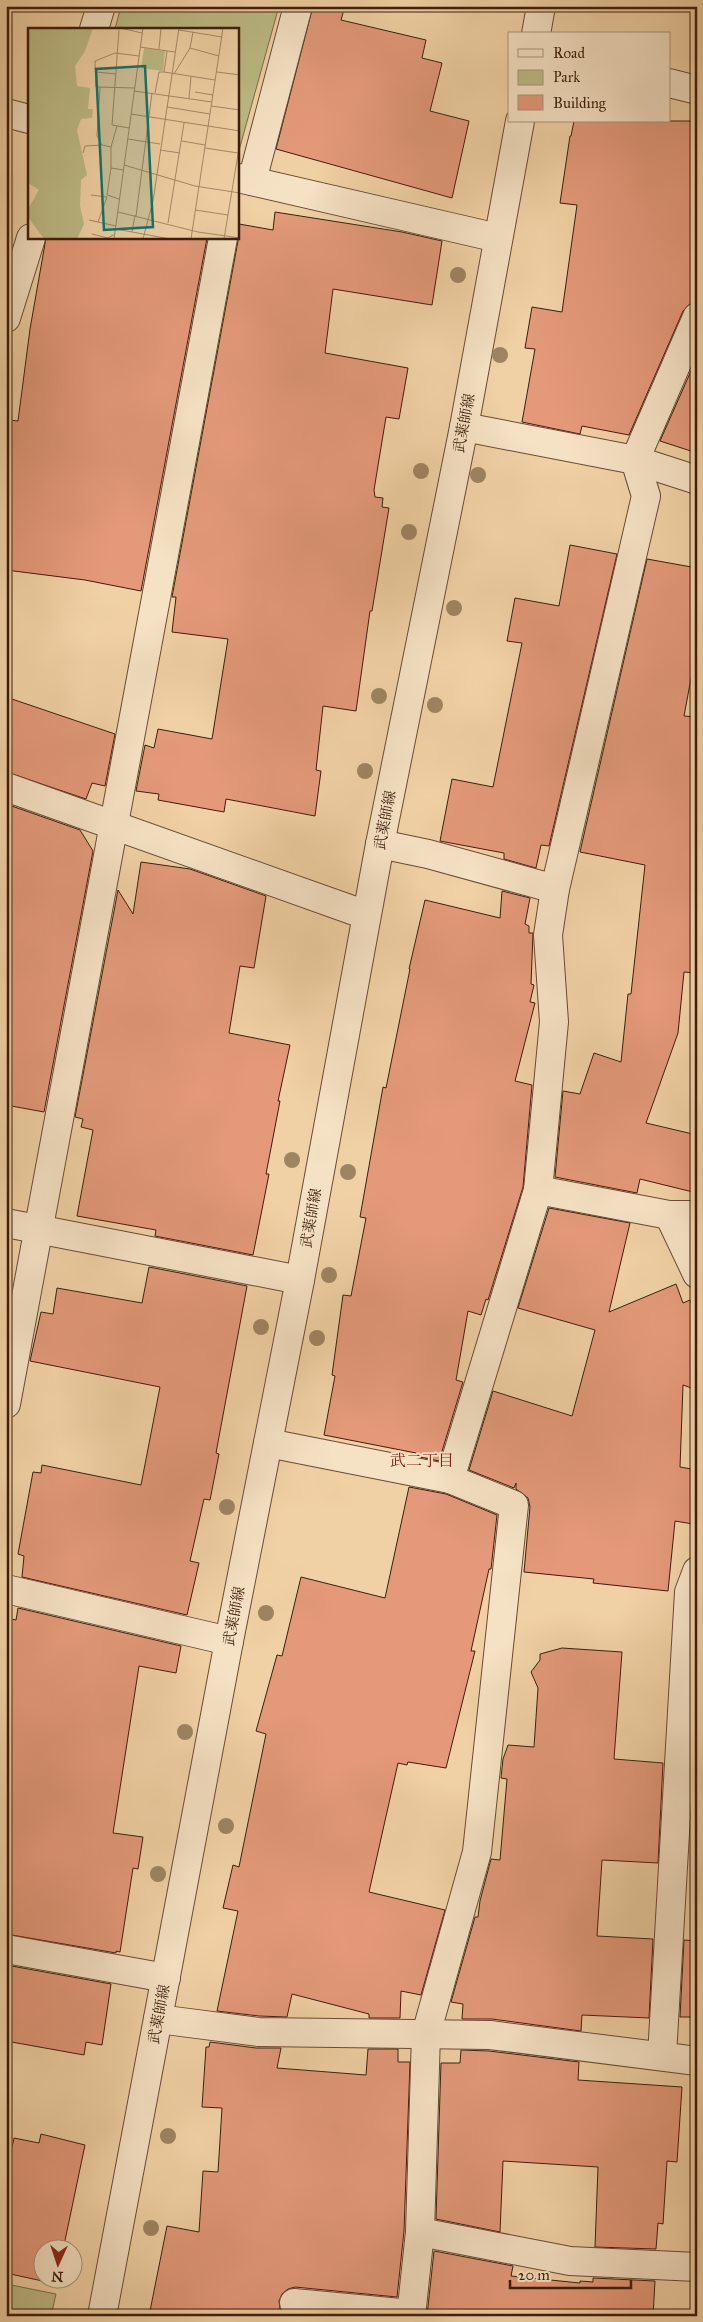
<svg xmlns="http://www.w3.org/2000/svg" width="703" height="2322" font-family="'IM FELL Great Primer','Noto Serif JP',serif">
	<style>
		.green { fill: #bcba85; stroke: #7c6c48 }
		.building { fill: #e3997a; stroke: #3d1e0b }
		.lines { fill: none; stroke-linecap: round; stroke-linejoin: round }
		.minor-casing { stroke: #6a4b32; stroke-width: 30 }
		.minor { stroke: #f5e1c4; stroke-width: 28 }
		.tree { fill: #9f8461 }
		.labels { text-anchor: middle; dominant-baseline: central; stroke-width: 4; stroke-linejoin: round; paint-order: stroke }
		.street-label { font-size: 15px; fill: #3d1e0b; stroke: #f5e1c4 }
		.neighbourhood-label { font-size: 16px; fill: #7a1f14; stroke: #f5e1c4 }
		.inset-road { fill: none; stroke: #a88967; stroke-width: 1 }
		.view { fill: #0f766e; fill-opacity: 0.15; stroke: #0f766e; stroke-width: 2.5 }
		.inset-edge { fill: none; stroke: #3d1e0b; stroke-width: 2.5 }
	</style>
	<rect width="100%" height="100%" fill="#f0d1a5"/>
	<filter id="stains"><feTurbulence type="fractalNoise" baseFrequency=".004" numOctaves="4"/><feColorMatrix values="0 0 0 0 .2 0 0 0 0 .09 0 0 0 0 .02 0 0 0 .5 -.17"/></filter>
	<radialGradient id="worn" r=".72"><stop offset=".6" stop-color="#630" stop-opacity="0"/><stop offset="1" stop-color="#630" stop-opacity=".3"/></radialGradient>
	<g class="green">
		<polygon points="121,6 279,6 238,154 238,29 115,29"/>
		<polygon points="6,2284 56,2294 51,2316 6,2316"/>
	</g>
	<g class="building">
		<polygon points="313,6 345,6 341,20 426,40 422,58 442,63 430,111 469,121 452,198 276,149"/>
		<polygon points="574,121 697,121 697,290 692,303 683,311 629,435 582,426 580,434 522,422 535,349 525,348 532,307 562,312 577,205 560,203 570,136 571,136"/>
		<polygon points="275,212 402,232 442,241 432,305 333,289 325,353 408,368 399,419 386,417 374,490 375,497 383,498 382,507 389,508 372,611 370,611 356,711 323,706 316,770 321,771 315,816 226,799 224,812 158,800 159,794 136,791 145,745 154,748 158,729 212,739 228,639 172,632 176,597 172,597 238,241 239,224 273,230"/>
		<polygon points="46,238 207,238 141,591 85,580 6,570 6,439 9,420 18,421 30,329"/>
		<polygon points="691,371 697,373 697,453 660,441"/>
		<polygon points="570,545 617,554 549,846 541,845 536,868 504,859 504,853 440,841 452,779 493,787 522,643 507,641 515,598 559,606"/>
		<polygon points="647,559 697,568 697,646 684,716 697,717 697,973 684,972 678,1033 646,1123 697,1135 697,1193 640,1179 637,1193 555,1177 563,1091 580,1094 594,1053 621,1062 628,994 631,994 645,865 580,852"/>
		<polygon points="6,697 115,734 105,786 92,783 86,799 6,772"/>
		<polygon points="6,804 80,830 93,851 44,1112 6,1105"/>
		<polygon points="141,862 190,869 266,896 254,968 240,966 229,1033 290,1045 278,1101 280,1101 266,1174 269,1174 253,1255 155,1236 156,1230 77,1216 93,1130 81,1127 83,1119 75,1117 118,890 133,914"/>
		<polygon points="502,891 530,898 525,924 529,926 529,933 533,933 531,984 534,985 530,1002 535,1003 515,1081 532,1085 523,1187 488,1300 486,1299 481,1315 468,1311 456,1380 463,1382 439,1461 415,1456 416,1453 324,1435 335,1376 332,1375 343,1295 351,1296 366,1218 360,1217 383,1087 386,1088 410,969 409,969 425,900 500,918"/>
		<polygon points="549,1208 630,1223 609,1312 676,1284 683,1303 690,1300 697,1318 697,1390 683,1385 680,1467 697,1470 697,1501 693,1524 675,1521 668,1591 593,1583 594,1579 524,1572 530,1507 528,1498 516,1489 516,1483 514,1488 469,1470 493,1391 572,1416 595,1330 518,1308"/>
		<polygon points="149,1267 247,1286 216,1453 219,1454 210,1500 204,1499 190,1561 199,1563 187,1615 22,1577 24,1556 18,1554 33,1472 41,1473 42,1465 141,1485 160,1387 30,1361 41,1312 53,1314 57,1288 142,1303"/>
		<polygon points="409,1487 446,1494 497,1515 491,1569 489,1569 471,1651 475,1651 446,1768 408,1762 407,1765 398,1763 369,1892 445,1910 421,1995 401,1991 400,2018 369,2018 369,2014 292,1994 287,2017 259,2016 217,2011 238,1911 223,1908 233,1865 239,1867 266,1734 256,1731 277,1655 282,1656 301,1577 385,1598"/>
		<polygon points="18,1608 181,1646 176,1673 139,1666 113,1833 143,1837 138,1869 133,1868 120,1952 116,1951 116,1953 6,1934 6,1618 16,1620"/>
		<polygon points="562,1648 622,1652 614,1759 663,1763 658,1863 602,1860 597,1936 653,1939 649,2018 582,2015 581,2031 492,2019 462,2019 463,2004 451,2002 475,1917 478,1917 480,1901 491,1859 500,1860 507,1779 501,1778 503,1759 508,1745 534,1747 538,1688 531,1672 540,1660 540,1654"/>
		<polygon points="695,1765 697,1765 697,1796 693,1796"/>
		<polygon points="684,1940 697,1941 697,2017 680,2017"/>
		<polygon points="6,1965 111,1984 102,2045 86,2042 84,2055 6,2041"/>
		<polygon points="210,2042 256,2048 281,2048 277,2068 366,2075 368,2049 398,2049 398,2062 410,2062 404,2231 397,2297 295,2287 288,2289 282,2294 279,2301 280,2309 285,2316 149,2316 167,2226 199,2232 203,2171 218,2172 222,2108 202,2107 206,2047 209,2047"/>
		<polygon points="461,2050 489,2051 579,2062 578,2080 682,2087 677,2162 667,2161 663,2224 658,2223 656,2249 595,2247 598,2167 503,2161 500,2232 436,2219 441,2063 460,2063"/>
		<polygon points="41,2134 85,2145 63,2250 42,2250 42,2280 56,2280 56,2284 6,2273 6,2175 14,2138 39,2143"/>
		<polygon points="434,2251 513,2266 511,2276 580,2283 580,2281 593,2282 593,2278 655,2281 653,2316 427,2316"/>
	</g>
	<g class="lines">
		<g class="minor-casing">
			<g id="minor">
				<polyline points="94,29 101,6"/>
				<polyline points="536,34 541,6"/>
				<polyline points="669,83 697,90"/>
				<polyline points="6,113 29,119"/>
				<polyline points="238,178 498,238"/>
				<polyline points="252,181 298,6"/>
				<polyline points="697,317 635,460 697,480"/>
				<polyline points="6,318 31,238"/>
				<polyline points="464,427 635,460 646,496 555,889"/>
				<polyline points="6,787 366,915"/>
				<polyline points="380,844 428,854 555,889 548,935 554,1022 538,1190"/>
				<polyline points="669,1215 697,1215"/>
				<polyline points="6,1223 300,1280"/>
				<polyline points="6,1404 223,238"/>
				<polyline points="268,1443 450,1479 514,1505 477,1852 426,2034 420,2232 411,2316"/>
				<polyline points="450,1479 538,1190 669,1215 697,1274"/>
				<polyline points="6,1589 229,1641"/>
				<polyline points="6,1949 166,1978"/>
				<polyline points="158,2019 258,2032 490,2035 697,2061"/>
				<polyline points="662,2056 689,1592 697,1571"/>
				<polyline points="420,2232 570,2261 697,2267"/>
				<polyline points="294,2303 411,2314"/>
				<polyline points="102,2316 229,1641 300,1280 380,844 464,427 520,121"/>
			</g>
		</g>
		<use href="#minor" class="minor"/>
	</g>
	<g class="tree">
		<circle cx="458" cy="275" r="8"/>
		<circle cx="500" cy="355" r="8"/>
		<circle cx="421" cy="471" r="8"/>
		<circle cx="478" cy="475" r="8"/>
		<circle cx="409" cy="532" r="8"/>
		<circle cx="454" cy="608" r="8"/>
		<circle cx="379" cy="696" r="8"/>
		<circle cx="435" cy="705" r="8"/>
		<circle cx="365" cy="771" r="8"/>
		<circle cx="292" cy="1160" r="8"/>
		<circle cx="348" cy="1172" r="8"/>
		<circle cx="329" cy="1275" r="8"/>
		<circle cx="261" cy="1327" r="8"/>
		<circle cx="317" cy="1338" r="8"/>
		<circle cx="227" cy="1507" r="8"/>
		<circle cx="266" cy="1613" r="8"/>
		<circle cx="185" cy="1732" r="8"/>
		<circle cx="226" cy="1826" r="8"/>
		<circle cx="158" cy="1874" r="8"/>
		<circle cx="168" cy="2136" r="8"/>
		<circle cx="151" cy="2228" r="8"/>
	</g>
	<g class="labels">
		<g class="street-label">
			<text transform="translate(464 423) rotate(-79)">武薬師線</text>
			<text transform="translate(385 820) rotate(-79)">武薬師線</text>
			<text transform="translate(311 1218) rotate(-80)">武薬師線</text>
			<text transform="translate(234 1616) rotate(-79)">武薬師線</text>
			<text transform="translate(159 2014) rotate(-79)">武薬師線</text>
		</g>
		<g class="neighbourhood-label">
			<text x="422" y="1460">武二丁目</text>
		</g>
	</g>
	<g transform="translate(28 28)">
		<rect width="211" height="211" fill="#f0d1a5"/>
		<path d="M0 0H65L57 23 47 38 49 58 62 60 60 81H65L64 90 53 91 49 102 59 147 53 152 52 178 56 196 49 211H16L0 189V181L11 162 0 155ZM116 20 137 23 135 43 113 40Z" fill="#bcba85"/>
		<path class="inset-road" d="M92 0 114 5M91 2 84 97 101 100M151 2 194 9M112 19 147 24M162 20 165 4M131 21 133 0M139 23 136 44 187 52M68 44 88 46M189 44 212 47M146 46 162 20 191 28M72 59 69 108 74 117 83 119 89 98M107 60 68 59 67 33 87 25 111 28M106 63 184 74M167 64 185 67M127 65 131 44H136M161 70 163 49M183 78 212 82M139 79 182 86M103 86 212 103M100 111 132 116M154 113 177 117M83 119V140L96 142M177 120 210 125M132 122 152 125M55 125 57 118 74 117M96 137 167 158 212 165M83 140 79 167 91 171M63 167 79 169 70 194M167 182 200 187M90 184 170 204 212 210M108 188 124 65M61 192 88 198M140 195 156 95M88 201 142 211M104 204 107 187M64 206 80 210 87 206M86 211 115 0M115 211 125 173 151 0M163 211 195 0M196 211 212 114"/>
		<path class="view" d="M117 38 125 199 76 202 68 41Z"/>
		<rect width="211" height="211" class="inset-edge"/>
	</g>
	<rect width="703" height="2322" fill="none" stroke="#f0d1a5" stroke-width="25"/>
	<rect x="8" y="8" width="688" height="2307" fill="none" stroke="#3d1e0b" stroke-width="2.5"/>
	<rect x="12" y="12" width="678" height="2297" fill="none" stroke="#3d1e0b"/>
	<rect x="508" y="32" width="162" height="90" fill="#f5e1c4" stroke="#ab937a"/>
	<rect x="518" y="49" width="25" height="8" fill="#f5e1c4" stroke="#ab937a"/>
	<text x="553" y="58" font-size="15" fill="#3d1e0b">Road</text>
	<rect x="518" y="70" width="25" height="15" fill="#bcba85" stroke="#ab937a"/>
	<text x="553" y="82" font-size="15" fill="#3d1e0b">Park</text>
	<rect x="518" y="95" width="25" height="15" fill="#e3997a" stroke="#ab937a"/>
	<text x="553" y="108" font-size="15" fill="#3d1e0b">Building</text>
	<g transform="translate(58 2264) rotate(183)"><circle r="24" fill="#f5e1c4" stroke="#ab937a"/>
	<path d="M0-4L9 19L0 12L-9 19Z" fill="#8f2418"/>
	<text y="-8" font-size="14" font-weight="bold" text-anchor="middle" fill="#3d1e0b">N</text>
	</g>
	<path d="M510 2280v8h121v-8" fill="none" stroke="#3d1e0b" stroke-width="2.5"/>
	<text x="518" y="2280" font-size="15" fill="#3d1e0b" stroke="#f5e1c4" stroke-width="4" paint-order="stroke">20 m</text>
	<rect width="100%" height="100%" filter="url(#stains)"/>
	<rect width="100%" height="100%" fill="url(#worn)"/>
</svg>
